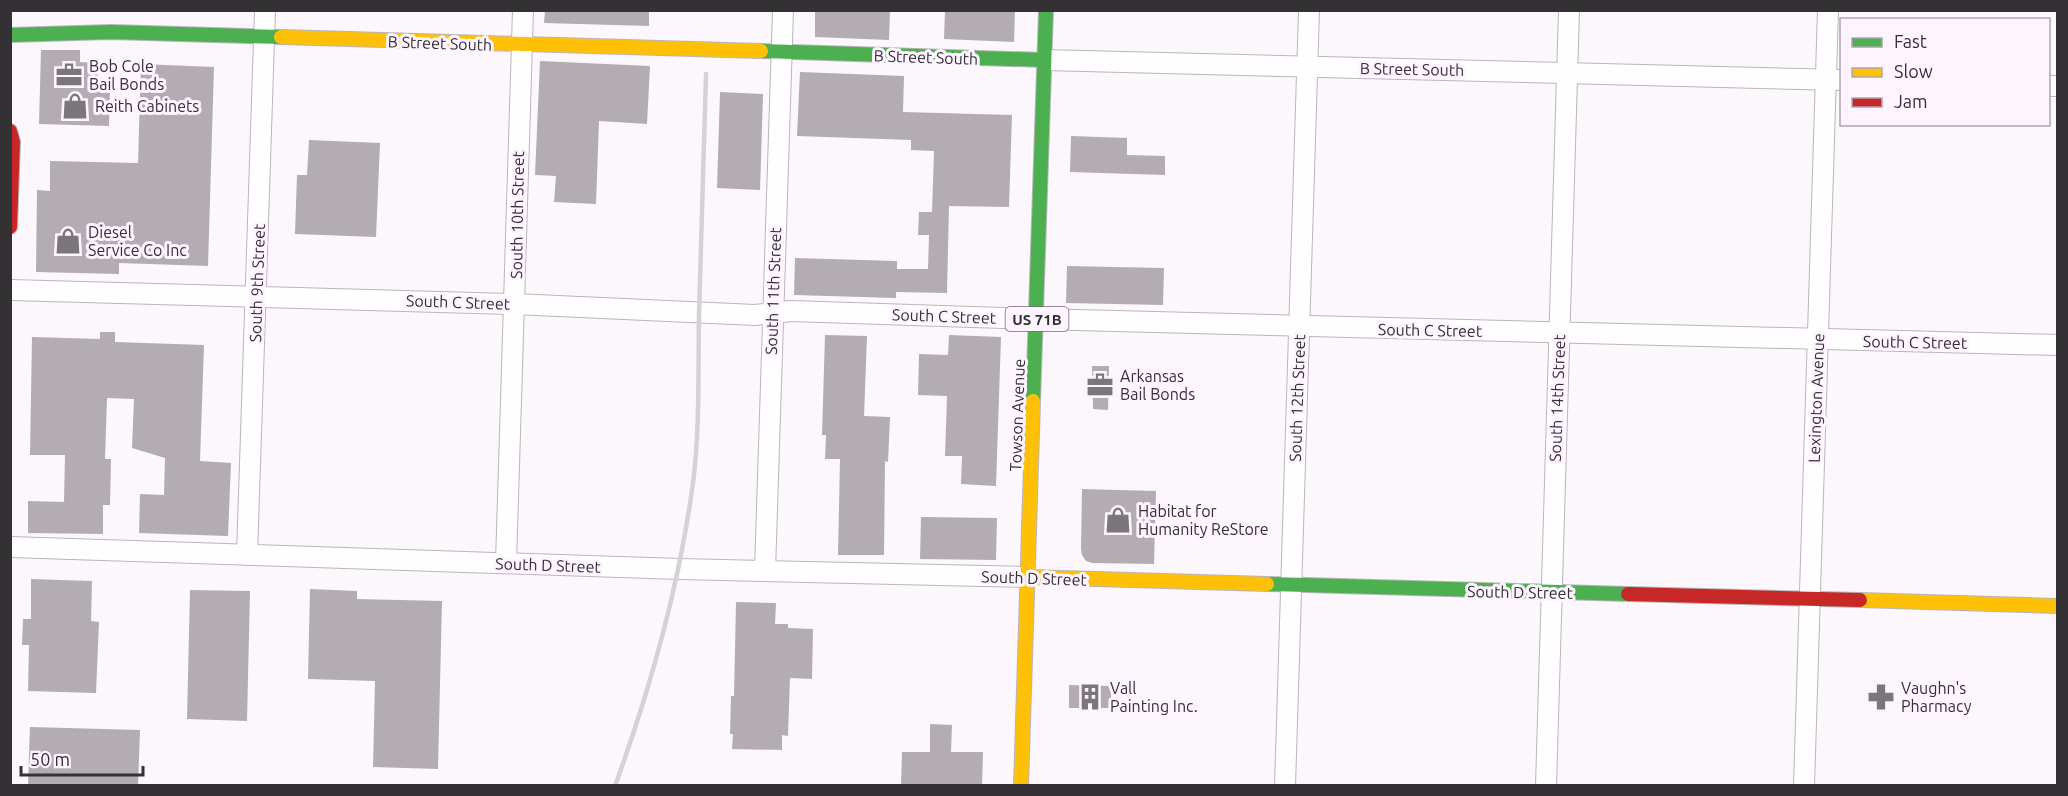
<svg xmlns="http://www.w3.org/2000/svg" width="2068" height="796" font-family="Ubuntu,sans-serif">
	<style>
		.building { fill: #b3adb3 }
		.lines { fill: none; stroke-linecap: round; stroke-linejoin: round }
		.street-casing { stroke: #b9b5b9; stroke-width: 22 }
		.fast-casing { stroke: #b9b5b9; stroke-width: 16 }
		.slow-casing { stroke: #b9b5b9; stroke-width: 16 }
		.jam-casing { stroke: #b9b5b9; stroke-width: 16 }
		.street { stroke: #fffeff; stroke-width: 20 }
		.fast { stroke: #4caf50; stroke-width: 14 }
		.slow { stroke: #ffc107; stroke-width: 14 }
		.jam { stroke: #c62828; stroke-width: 14 }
		.rail { stroke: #d4d2d4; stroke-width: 4.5 }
		.labels { text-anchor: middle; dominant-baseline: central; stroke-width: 6; stroke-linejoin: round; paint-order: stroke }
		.shield { fill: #fdf4ff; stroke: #706c72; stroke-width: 1.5 }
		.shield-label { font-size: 15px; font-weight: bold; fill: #343135 }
		.street-label { font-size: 16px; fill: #343135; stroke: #fdf4ff }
		.poi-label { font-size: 16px; fill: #343135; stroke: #fdf4ff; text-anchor: start }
	</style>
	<rect width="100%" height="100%" fill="#fcf7fc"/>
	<g class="building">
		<polygon points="545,10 649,10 649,26 544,23"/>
		<polygon points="815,10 890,10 889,40 815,37"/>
		<polygon points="945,10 1015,10 1014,42 944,39"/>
		<polygon points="41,50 80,50 80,62 98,63 97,88 110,89 109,126 39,124"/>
		<polygon points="540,61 650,66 647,124 599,121 596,204 554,202 556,176 535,175"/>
		<polygon points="141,64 214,67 208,266 119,263 119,274 36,272 37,190 50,191 50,161 138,163"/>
		<polygon points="800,72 904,76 903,112 1012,115 1009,207 949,206 947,293 896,292 896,298 794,295 795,258 897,261 897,269 928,269 929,235 918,235 919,212 932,212 934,151 911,150 911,140 797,136"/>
		<polygon points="720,92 763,94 760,190 717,188"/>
		<polygon points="1071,136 1127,138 1127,155 1165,156 1165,175 1070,172"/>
		<polygon points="309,140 380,143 376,237 295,234 297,175 307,175"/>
		<polygon points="1067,266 1164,268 1163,305 1066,303"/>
		<polygon points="100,332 115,332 115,342 204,345 200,461 231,463 228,536 139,533 140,494 164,495 165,458 132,448 134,399 107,398 105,459 111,459 110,505 103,505 103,534 28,533 28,501 64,502 65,455 30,455 32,337 100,339"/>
		<polygon points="825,335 867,336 864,416 890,417 888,462 885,461 884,555 838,555 840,459 825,459 826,435 822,435"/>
		<polygon points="949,335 1001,337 996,486 961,484 962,456 945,456 947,396 918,395 919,354 948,355"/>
		<polygon points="1092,366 1109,366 1108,410 1093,409"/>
		<polygon points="1082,489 1156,491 1154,564 1092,563 1086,561 1082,555 1081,549"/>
		<polygon points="921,517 997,518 996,560 920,559"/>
		<polygon points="31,579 92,581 91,621 99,622 96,693 28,691 29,645 22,645 23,619 31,619"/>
		<polygon points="310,589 357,591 357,599 442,601 438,769 373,767 375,681 308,679"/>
		<polygon points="190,590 250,591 247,721 187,719"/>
		<polygon points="736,602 776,603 775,624 788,624 788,628 813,629 812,679 790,678 788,736 782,735 782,750 732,749 733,734 730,734 731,696 734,696"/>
		<polygon points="1069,685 1111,686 1111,708 1069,708"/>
		<polygon points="930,724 952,725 951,752 983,752 982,786 901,786 902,752 930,752"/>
		<polygon points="30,727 140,730 138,786 28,786"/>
	</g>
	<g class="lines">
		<g class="street-casing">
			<g id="street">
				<polyline points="1044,60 1842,80"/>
				<polyline points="2048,86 2058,86"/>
				<polyline points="10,290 514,304 755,315 791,311 1037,319 2058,345"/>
				<polyline points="10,547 680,569 1028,577"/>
				<polyline points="247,555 265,10"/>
				<polyline points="506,563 523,10"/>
				<polyline points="765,571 783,10"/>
				<polyline points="1285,786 1309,10"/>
				<polyline points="1546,786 1569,10"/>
				<polyline points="1804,786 1828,10"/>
			</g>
		</g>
		<g class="fast-casing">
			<g id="fast">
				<polyline points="10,35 111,32 281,37"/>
				<polyline points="761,51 1044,60"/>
				<polyline points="1033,401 1046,10"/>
				<polyline points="1267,584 1628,594"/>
			</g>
		</g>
		<g class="slow-casing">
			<g id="slow">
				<polyline points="281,37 761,51"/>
				<polyline points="1028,577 1267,584"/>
				<polyline points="1860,600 2058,606"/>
				<polyline points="1021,786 1033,401"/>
			</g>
		</g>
		<g class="jam-casing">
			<g id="jam">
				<polyline points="10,131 13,142 10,227"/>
				<polyline points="1628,594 1860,600"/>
			</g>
		</g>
		<use href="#street" class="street"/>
		<use href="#fast" class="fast"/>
		<use href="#slow" class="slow"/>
		<use href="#jam" class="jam"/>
		<path class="rail" d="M615 786C651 687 679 587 693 483 700 428 698 370 699 315 701 235 704 154 706 74"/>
	</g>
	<defs>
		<g id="office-bare" transform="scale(2.07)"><path d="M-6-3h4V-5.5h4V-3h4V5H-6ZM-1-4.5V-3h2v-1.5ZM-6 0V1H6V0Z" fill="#7a767b" stroke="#fdf4ff" stroke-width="2.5" paint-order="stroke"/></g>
		<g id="shop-bare" transform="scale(2.07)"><path d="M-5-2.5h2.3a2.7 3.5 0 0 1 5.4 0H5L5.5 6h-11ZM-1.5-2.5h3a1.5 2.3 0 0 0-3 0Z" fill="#7a767b" stroke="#fdf4ff" stroke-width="2.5" paint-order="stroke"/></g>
		<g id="building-bare" transform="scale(2.07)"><path d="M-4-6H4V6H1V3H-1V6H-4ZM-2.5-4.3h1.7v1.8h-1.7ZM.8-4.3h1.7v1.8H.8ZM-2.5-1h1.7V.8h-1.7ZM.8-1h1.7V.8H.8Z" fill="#7a767b" stroke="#fdf4ff" stroke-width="2.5" paint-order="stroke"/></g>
		<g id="pharmacy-bare" transform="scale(2.07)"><path d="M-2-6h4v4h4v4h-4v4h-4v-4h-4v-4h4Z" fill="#7a767b" stroke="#fdf4ff" stroke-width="2.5" paint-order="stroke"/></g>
	</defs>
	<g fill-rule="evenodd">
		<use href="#office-bare" x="69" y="75"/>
		<use href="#shop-bare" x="75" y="106"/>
		<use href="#shop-bare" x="68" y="241"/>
		<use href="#office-bare" x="1100" y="385"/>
		<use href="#shop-bare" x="1118" y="520"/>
		<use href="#building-bare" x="1090" y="697"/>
		<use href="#pharmacy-bare" x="1881" y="697"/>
	</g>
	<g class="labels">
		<rect class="shield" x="1005.5" y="307" width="63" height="24" rx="4.5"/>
		<g class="shield-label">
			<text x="1037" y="319">US 71B</text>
		</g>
		<g class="street-label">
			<text transform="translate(440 43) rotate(2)">B Street South</text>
			<text transform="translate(926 57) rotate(2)">B Street South</text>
			<text transform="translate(1412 69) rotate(1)">B Street South</text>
			<text transform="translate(517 215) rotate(-89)">South 10th Street</text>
			<text transform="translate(257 283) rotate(-88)">South 9th Street</text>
			<text transform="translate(773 291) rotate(-88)">South 11th Street</text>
			<text transform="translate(458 302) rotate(2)">South C Street</text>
			<text transform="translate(944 316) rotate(2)">South C Street</text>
			<text transform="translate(1430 330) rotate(1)">South C Street</text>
			<text transform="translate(1915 342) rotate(1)">South C Street</text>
			<text transform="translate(1297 398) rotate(-88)">South 12th Street</text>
			<text transform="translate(1557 398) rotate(-88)">South 14th Street</text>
			<text transform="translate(1816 398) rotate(-88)">Lexington Avenue</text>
			<text transform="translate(1017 415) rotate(-88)">Towson Avenue</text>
			<text transform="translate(548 565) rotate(2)">South D Street</text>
			<text transform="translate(1034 578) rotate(2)">South D Street</text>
			<text transform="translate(1520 592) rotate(1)">South D Street</text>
		</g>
		<g class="poi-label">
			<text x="89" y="66">Bob Cole<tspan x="89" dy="18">Bail Bonds</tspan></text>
			<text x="95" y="106">Reith Cabinets</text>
			<text x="88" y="232">Diesel<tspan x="88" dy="18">Service Co Inc</tspan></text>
			<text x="1120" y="376">Arkansas<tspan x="1120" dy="18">Bail Bonds</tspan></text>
			<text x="1138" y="511">Habitat for<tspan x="1138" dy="18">Humanity ReStore</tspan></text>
			<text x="1110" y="688">Vall<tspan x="1110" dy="18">Painting Inc.</tspan></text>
			<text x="1901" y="688">Vaughn's<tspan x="1901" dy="18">Pharmacy</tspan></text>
		</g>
	</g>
	<rect width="2068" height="796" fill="none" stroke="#343135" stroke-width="24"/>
	<rect x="1840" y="18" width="210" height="108" fill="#fdf4ff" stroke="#ada6ae" stroke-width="1.5"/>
	<rect x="1852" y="38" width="30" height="9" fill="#4caf50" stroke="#ada6ae" stroke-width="1.5"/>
	<text x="1894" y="48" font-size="18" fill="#343135">Fast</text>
	<rect x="1852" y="68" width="30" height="9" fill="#ffc107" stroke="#ada6ae" stroke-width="1.5"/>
	<text x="1894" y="78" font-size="18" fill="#343135">Slow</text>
	<rect x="1852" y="98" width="30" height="9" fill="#c62828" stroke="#ada6ae" stroke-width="1.5"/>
	<text x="1894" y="108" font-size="18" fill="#343135">Jam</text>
	<path d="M21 766v9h122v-9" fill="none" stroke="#343135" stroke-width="3"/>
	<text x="30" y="766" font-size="18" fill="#343135" stroke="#fdf4ff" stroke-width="4.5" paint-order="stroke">50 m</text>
</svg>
